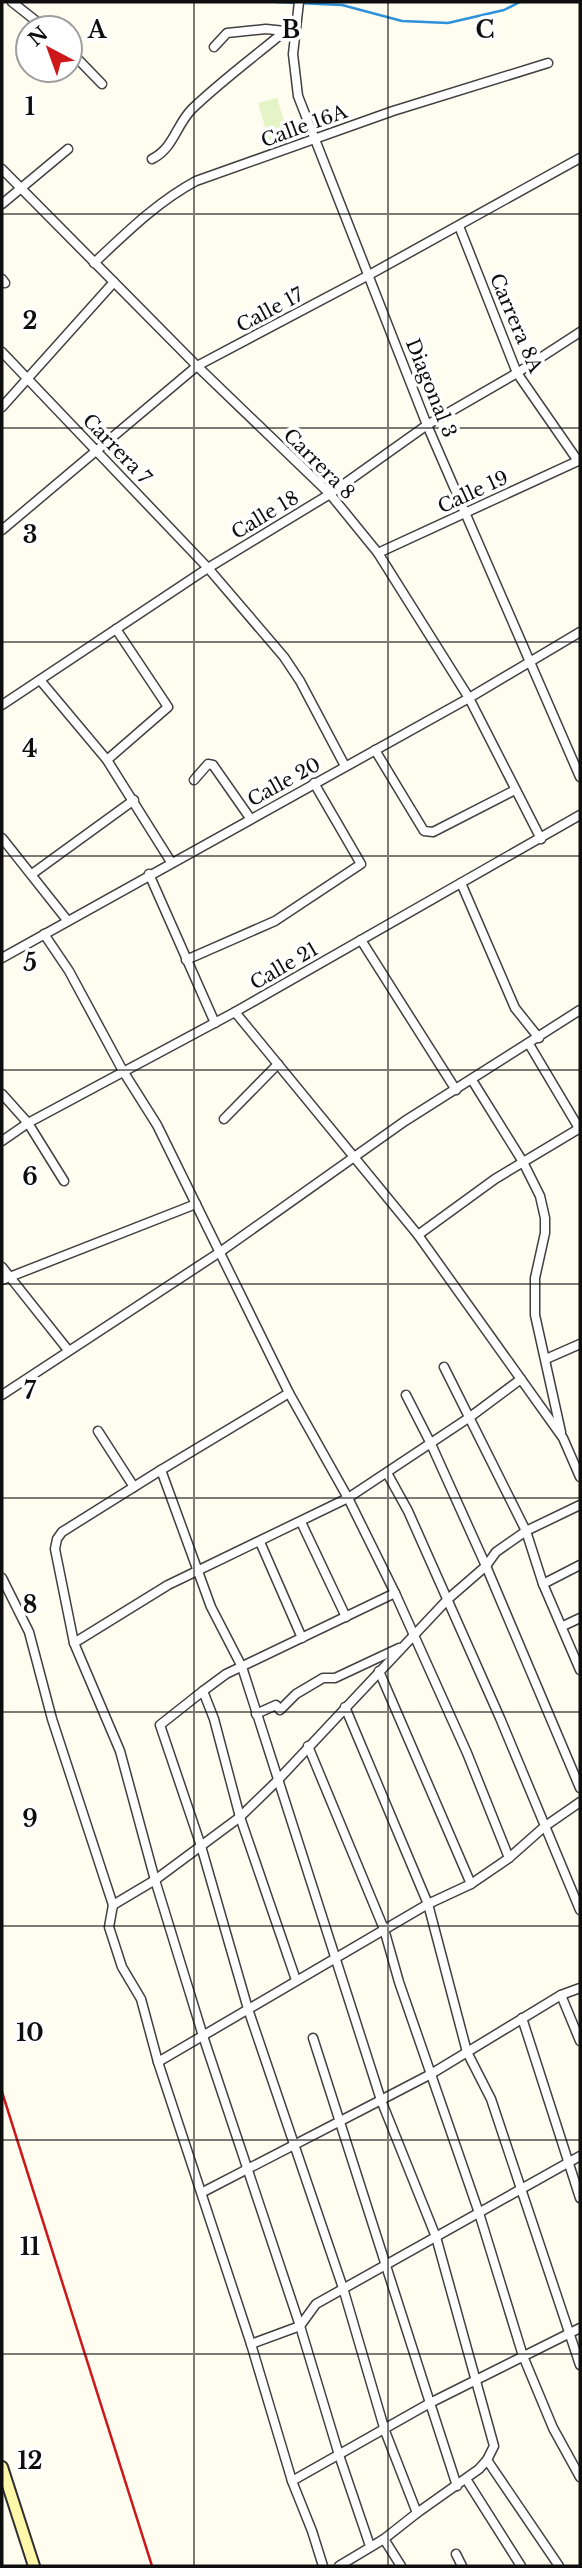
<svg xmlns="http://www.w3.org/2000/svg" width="582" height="2568" font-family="'Libre Baskerville',serif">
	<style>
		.pitch { fill: #e4f4c7 }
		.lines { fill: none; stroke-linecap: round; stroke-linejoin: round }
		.stream { stroke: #2d91dc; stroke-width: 2.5 }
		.minor-casing { stroke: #414141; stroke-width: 11 }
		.secondary-casing { stroke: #303030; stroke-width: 14 }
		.minor { stroke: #fff; stroke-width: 8 }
		.secondary { stroke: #fff8ab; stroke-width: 10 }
		.rail { stroke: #ce171a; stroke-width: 2.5 }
		.grid { fill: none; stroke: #0e0e0e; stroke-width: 2; stroke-opacity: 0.55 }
		.labels { text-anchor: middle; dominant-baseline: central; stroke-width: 7; stroke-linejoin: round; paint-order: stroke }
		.street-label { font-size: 19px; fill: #0e0e0e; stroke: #fff }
		.grid-label { font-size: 23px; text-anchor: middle; font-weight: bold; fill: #0e0e0e; stroke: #fff; stroke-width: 7; stroke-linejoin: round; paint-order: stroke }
	</style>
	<rect width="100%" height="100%" fill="#fffcf0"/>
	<polygon class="pitch" points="277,98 288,134 269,140 258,103"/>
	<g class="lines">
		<polyline class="stream" points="276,2 342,5 402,21 448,23 504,10 520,2"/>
		<g class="minor-casing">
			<g id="minor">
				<polyline points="12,2 45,28"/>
				<polyline points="299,2 293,54 298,96 427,425 580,777"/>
				<polyline points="214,47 227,33 266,29 285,31"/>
				<polyline points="70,51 102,84"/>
				<path d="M152 159C174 148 176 125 192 109 221 81 254 57 285 31L296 25"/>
				<polyline points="2,169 197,366 330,494 378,553 469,698 541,839"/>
				<polyline points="2,204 68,149"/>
				<polyline points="459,226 517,373 578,461"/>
				<path d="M94 263C126 233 157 202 196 181L393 111 548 63"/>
				<polyline points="2,279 5,283"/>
				<polyline points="2,352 208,568 284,657 300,681 345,766"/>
				<polyline points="2,407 114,282"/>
				<polyline points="2,530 197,366 369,275 580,158"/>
				<polyline points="378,553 580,460"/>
				<polyline points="40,680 107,760 171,862"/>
				<polyline points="2,705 208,568 330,494 427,425 517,373 580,332"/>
				<polyline points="375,750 424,831 433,832 515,790"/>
				<polyline points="107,760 168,707 116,629"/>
				<polyline points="194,780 208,764 213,765 250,818"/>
				<polyline points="2,838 67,920"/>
				<polyline points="32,874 134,800"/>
				<polyline points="149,874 215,1023"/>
				<polyline points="461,883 515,1008 539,1038"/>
				<polyline points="44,934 69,971 123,1071 157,1125 289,1393 348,1498 395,1593 467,1753 509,1858"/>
				<polyline points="361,940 456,1090"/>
				<polyline points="2,958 469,698 580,632"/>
				<polyline points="186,960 275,921 361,864 314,783"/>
				<polyline points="235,1012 418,1235 563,1438 580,1477"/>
				<polyline points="529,1044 580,1130"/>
				<polyline points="472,1080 523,1162 540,1196 545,1218 545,1233 535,1278 535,1315 561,1432"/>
				<polyline points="2,1094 28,1123 64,1181"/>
				<polyline points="224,1119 278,1064"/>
				<polyline points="2,1141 28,1123 235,1012 580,815"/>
				<polyline points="418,1235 495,1179 580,1128"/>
				<polyline points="2,1267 68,1350"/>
				<polyline points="2,1280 196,1204"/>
				<polyline points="546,1359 580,1344"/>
				<polyline points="444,1367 526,1531 543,1584 580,1670"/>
				<polyline points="2,1395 220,1252 405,1121 580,1010"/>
				<polyline points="406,1395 431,1444 486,1566 580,1788"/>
				<polyline points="98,1431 134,1487"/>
				<polyline points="161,1470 62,1532 57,1539 55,1549 74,1643 120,1751 155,1880 203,2036 300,2326 339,2455 370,2546"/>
				<polyline points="387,1473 408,1511 500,1718 580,1910"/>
				<polyline points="301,1522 346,1617"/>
				<polyline points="260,1542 302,1638"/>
				<polyline points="2,1578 29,1632 52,1719 113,1905 109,1927 122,1967 141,1999 158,2062 251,2344 292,2481 312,2531 323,2566"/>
				<polyline points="543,1584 580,1565"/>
				<polyline points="563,1626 580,1618"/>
				<polyline points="74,1643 168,1585 348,1498 470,1417 521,1379"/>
				<polyline points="379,1671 471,1884"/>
				<polyline points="203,1691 160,1725 201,1846 248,2009 343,2288 385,2431 417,2513 384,2539 339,2566"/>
				<polyline points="345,1707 428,1904 467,2052 491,2099 580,2365"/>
				<polyline points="256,1714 276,1705 280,1710 296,1694 323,1678 335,1678 399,1648"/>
				<polyline points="308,1746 384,1929 399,1982 479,2213 523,2356 553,2428 580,2477"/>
				<polyline points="113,1905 155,1880 240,1817 277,1781 448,1599 486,1566 496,1552 526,1531 580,1505"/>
				<polyline points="296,1980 240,1817 214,1719 203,1691 226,1674 395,1593"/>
				<polyline points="561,1995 580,2041"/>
				<polyline points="522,2018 580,2198"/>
				<polyline points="158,2062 428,1904 471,1884 509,1858 544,1827 580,1802"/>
				<polyline points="203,2192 381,2100 242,1667 211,1607 161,1470 289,1393"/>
				<polyline points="251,2344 300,2326 316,2304 580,2156"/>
				<polyline points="487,2460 559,2566"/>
				<polyline points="466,2479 521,2566"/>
				<polyline points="292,2481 430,2403 313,2038"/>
				<polyline points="457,2486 430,2403 580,2328"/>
				<polyline points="417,2513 479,2469 487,2460 494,2446 436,2237 381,2100 431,2074 561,1995 580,1988"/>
				<polyline points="384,2539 401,2566"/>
				<polyline points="456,2554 462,2566"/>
			</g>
		</g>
		<g class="secondary-casing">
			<polyline id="secondary" points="2,2467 34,2566"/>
		</g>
		<use href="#minor" class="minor"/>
		<use href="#secondary" class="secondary"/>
		<polyline class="rail" points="2,2092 152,2566"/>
	</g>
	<path class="grid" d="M194 2V2566M388 2V2566M2 214H580M2 428H580M2 642H580M2 856H580M2 1070H580M2 1284H580M2 1498H580M2 1712H580M2 1926H580M2 2140H580M2 2354H580"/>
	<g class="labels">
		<g class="street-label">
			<text transform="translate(304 126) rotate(-20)">Calle 16A</text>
			<text transform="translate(270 310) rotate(-28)">Calle 17</text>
			<text transform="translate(516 323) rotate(67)">Carrera 8A</text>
			<text transform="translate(431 388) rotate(68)">Diagonal 3</text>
			<text transform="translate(117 449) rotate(46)">Carrera 7</text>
			<text transform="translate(319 464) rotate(45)">Carrera 8</text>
			<text transform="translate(473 492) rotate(-25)">Calle 19</text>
			<text transform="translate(265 515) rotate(-31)">Calle 18</text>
			<text transform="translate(284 782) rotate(-29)">Calle 20</text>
			<text transform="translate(284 966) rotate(-30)">Calle 21</text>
		</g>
	</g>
	<g class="grid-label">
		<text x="97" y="38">A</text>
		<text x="291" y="38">B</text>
		<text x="485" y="38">C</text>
		<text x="30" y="115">1</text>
		<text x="30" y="329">2</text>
		<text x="30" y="543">3</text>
		<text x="30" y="757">4</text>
		<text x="30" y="971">5</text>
		<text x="30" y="1185">6</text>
		<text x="30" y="1399">7</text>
		<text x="30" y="1613">8</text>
		<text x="30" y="1827">9</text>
		<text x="30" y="2041">10</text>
		<text x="30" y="2255">11</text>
		<text x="30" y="2469">12</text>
	</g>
	<rect width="582" height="2568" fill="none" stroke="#0e0e0e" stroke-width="7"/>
	<g transform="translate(49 49) rotate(319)"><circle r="33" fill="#ffffff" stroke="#9f9f9f" stroke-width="2"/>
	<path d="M0-5L12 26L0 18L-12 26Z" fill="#ce171a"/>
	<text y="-10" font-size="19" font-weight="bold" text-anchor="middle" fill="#0e0e0e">N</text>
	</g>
</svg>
